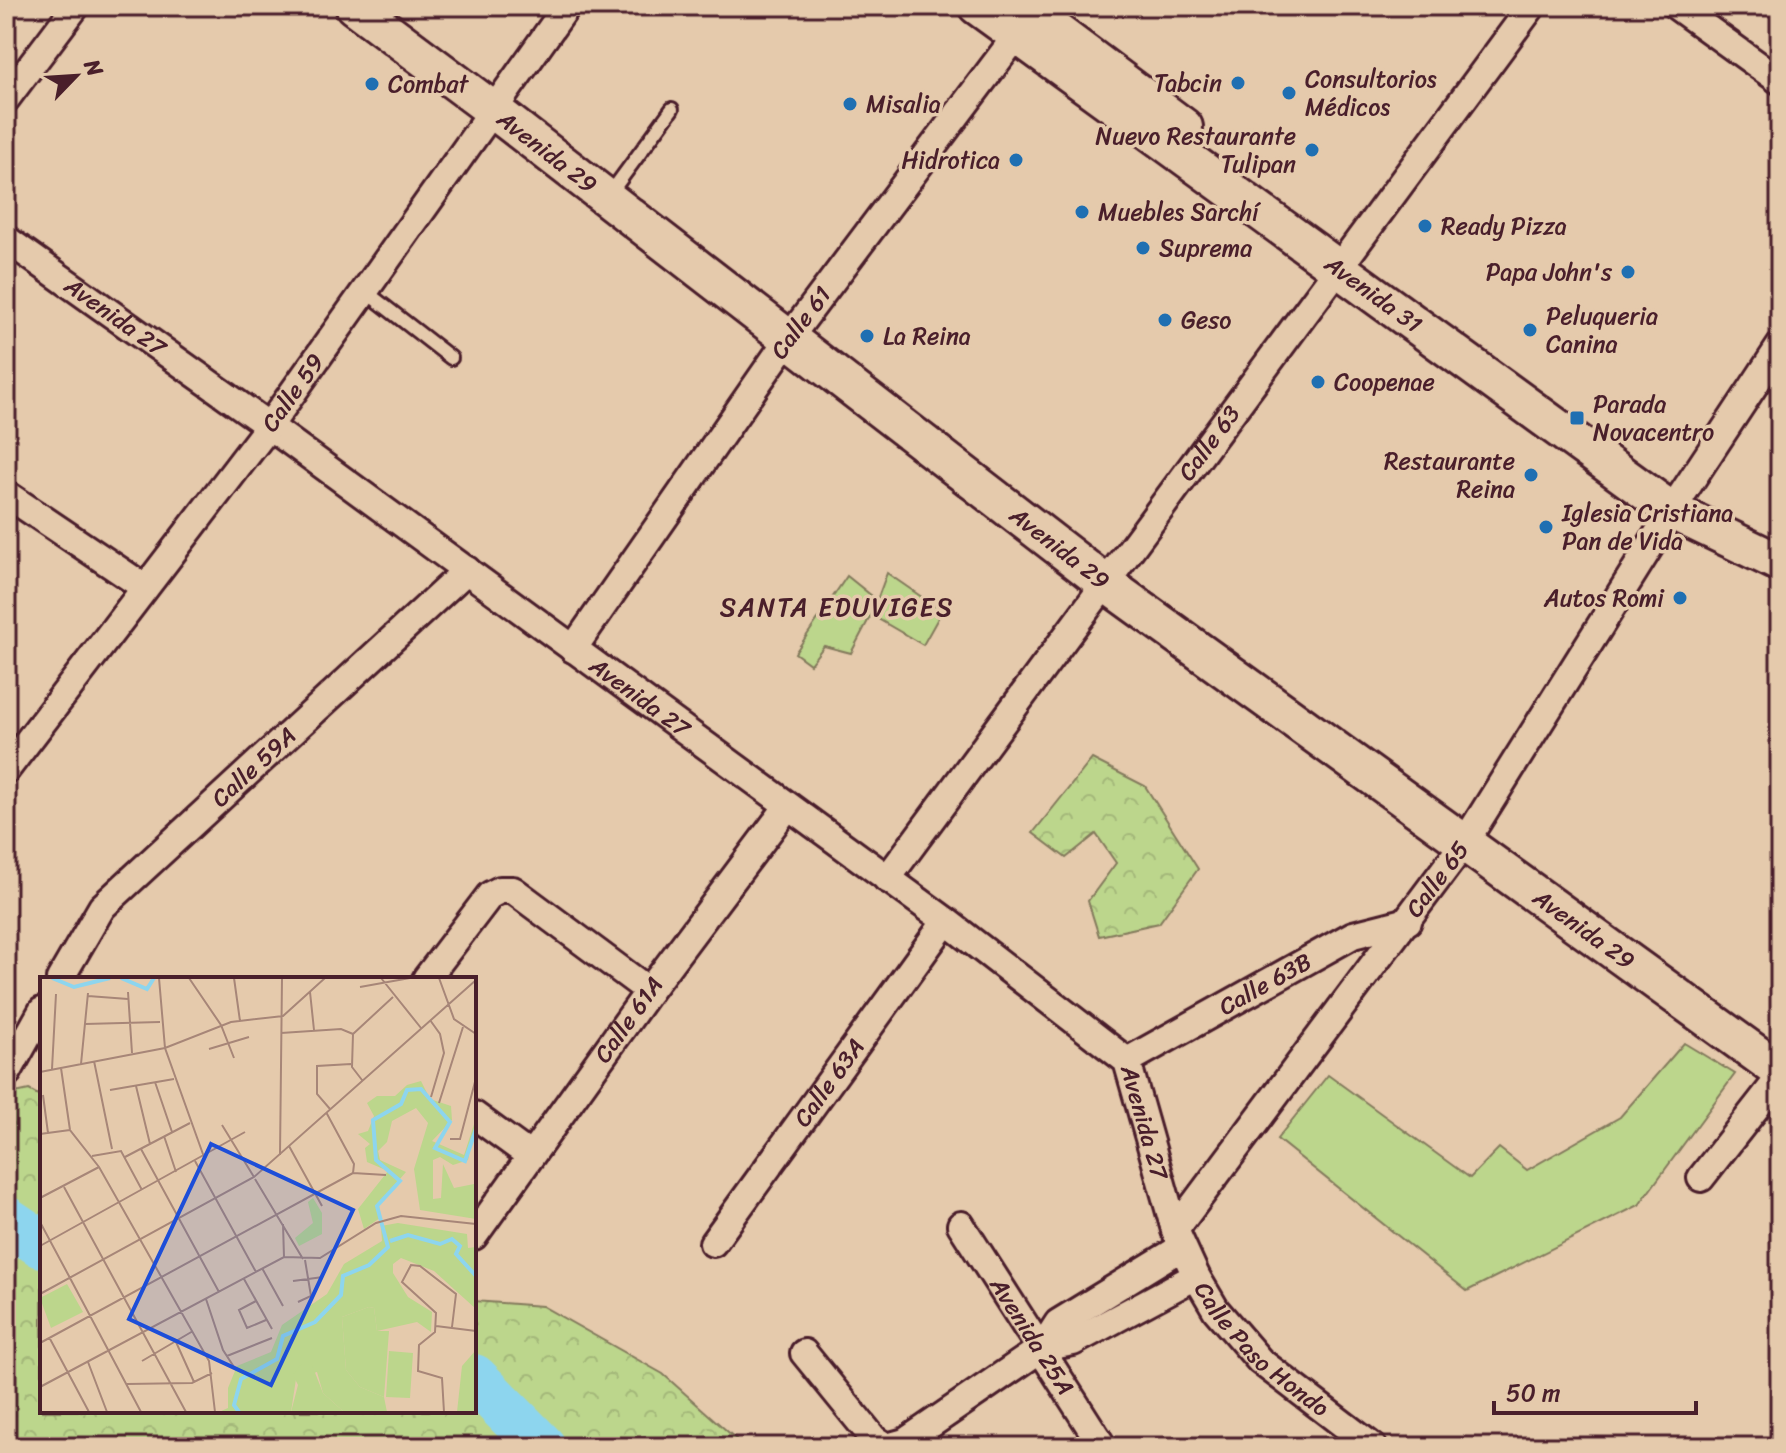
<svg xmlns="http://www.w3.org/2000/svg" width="1786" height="1453" font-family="Sriracha,sans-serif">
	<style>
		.green { fill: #bcd68c; stroke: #837a5c; stroke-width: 2 }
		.forest { fill: url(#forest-crowns); stroke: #837a5c; stroke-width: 2 }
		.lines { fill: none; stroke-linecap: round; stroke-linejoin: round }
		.river { stroke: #8dd5ee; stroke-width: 48 }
		.lane-casing { stroke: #4a1f2b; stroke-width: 18 }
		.street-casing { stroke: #4a1f2b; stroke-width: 32 }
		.secondary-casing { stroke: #4a1f2b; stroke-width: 42 }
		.lane { stroke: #e5caac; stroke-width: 12 }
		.street { stroke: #e5caac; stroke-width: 26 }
		.secondary { stroke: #e5caac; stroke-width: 36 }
		.poi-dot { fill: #1f6fb2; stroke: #e5caac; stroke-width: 3 }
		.labels { text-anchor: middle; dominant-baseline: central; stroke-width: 7; stroke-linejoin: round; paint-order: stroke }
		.poi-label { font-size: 24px; fill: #4a1f2b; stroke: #e5caac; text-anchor: start }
		.street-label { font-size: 24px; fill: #4a1f2b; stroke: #e5caac }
		.neighbourhood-label { font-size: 26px; letter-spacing: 2px; fill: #4a1f2b; stroke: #e5caac }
		.inset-river { fill: none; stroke: #8dd5ee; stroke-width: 4 }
		.inset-road { fill: none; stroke: #a78678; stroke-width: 2 }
		.view { fill: #1d4ed8; fill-opacity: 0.15; stroke: #1d4ed8; stroke-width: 4 }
		.inset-edge { fill: none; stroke: #4a1f2b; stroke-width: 4 }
	</style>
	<defs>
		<pattern id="forest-crowns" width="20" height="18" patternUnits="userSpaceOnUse" patternTransform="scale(2)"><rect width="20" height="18" fill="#bcd68c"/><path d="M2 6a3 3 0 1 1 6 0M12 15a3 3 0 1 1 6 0" fill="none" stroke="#a3b779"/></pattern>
	</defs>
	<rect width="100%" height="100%" fill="#e5caac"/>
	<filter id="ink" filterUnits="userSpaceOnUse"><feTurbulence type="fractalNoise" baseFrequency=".0125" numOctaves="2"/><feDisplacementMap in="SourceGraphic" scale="16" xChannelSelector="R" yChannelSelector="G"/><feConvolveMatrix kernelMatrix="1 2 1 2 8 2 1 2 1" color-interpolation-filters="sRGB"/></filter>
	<g filter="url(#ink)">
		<g class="green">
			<polygon points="887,573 942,611 923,645 871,615 851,653 824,646 810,664 795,653 847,576 877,600"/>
			<polygon points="1684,1043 1735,1074 1639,1205 1467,1291 1277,1139 1328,1075 1470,1178 1499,1148 1527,1170 1620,1117"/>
		</g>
		<g class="forest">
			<polygon points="1092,759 1145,786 1198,869 1159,923 1099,936 1088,901 1116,863 1096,834 1066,858 1033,833"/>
			<polygon points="29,1090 42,1097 42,1411 474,1411 474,1301 542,1306 663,1374 745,1447 6,1447 6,1095"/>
		</g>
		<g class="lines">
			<g class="river">
				<polyline points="6,1220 42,1244"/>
				<polyline points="474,1378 542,1447"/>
			</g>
			<g class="lane-casing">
				<g id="lane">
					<polyline points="609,195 672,109"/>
					<polyline points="365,291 451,358"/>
				</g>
			</g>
			<g class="street-casing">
				<g id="street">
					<polyline points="1676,6 1780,81"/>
					<polyline points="6,99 76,6"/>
					<path id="s1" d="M6 239 269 426 946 921 1127 1061 1175 1230 1196 1276 1216 1310 1260 1361 1373 1447"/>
					<polyline points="6,494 144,587"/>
					<polyline points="1681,496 1780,346"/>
					<path id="s2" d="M573 649 789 338 1026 23"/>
					<path id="s3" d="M6 770 269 426 567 6"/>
					<path id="s4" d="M887 879 1532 6"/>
					<path id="s5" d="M60 979 102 907 467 570"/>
					<polyline points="426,979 490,895 500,890 513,890 649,991"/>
					<path id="s6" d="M1127 1061 1353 935 1408 921"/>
					<polyline points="8,1072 42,1011"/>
					<polyline points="474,1115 529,1155"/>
					<polyline points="1701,1178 1780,1077"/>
					<path id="s7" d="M961 1225 1103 1447"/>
					<path id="s8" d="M1175 1230 1465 842 1672 511"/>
					<path id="s9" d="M474 1236 649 991 788 806"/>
					<path id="s10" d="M713 1243 946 921"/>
					<polyline points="1042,1348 1073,1342 1196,1276"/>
					<polyline points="804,1353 874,1439 887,1447 905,1442 1042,1348 1058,1323 1182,1247"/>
				</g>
			</g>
			<g class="secondary-casing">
				<g id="secondary">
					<path id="s11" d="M354 6 493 110 1105 583 1780 1071"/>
					<path id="s12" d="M977 6 1672 511 1780 563"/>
					<polyline points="1022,6 1184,127"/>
				</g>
			</g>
			<use href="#lane" class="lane"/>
			<use href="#street" class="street"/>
			<use href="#secondary" class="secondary"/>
		</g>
	</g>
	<g class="poi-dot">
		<circle cx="1238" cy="83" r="8"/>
		<circle cx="372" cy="84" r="8"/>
		<circle cx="1289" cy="93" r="8"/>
		<circle cx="850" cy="104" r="8"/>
		<circle cx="1312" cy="150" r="8"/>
		<circle cx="1016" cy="160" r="8"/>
		<circle cx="1082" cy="212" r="8"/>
		<circle cx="1425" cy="226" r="8"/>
		<circle cx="1143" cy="248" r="8"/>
		<circle cx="1628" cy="272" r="8"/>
		<circle cx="1165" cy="320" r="8"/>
		<circle cx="1530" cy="330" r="8"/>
		<circle cx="867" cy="336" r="8"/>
		<circle cx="1318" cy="382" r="8"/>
		<rect x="1569" y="410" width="16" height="16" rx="4"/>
		<circle cx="1531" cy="475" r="8"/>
		<circle cx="1546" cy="527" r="8"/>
		<circle cx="1680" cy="598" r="8"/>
	</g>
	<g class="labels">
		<g class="poi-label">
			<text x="1305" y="79">Consultorios<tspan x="1305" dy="28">Médicos</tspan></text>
			<text x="1222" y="83" text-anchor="end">Tabcin</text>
			<text x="388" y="84">Combat</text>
			<text x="866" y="104">Misalia</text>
			<text x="1296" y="136" text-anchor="end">Nuevo Restaurante<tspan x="1296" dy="28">Tulipan</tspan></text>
			<text x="1000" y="160" text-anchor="end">Hidrotica</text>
			<text x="1098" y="212">Muebles Sarchí</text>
			<text x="1441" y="226">Ready Pizza</text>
			<text x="1159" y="248">Suprema</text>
			<text x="1612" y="272" text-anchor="end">Papa John's</text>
			<text x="1546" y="316">Peluqueria<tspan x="1546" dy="28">Canina</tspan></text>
			<text x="1181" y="320">Geso</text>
			<text x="883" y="336">La Reina</text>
			<text x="1334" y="382">Coopenae</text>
			<text x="1593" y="404">Parada<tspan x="1593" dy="28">Novacentro</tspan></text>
			<text x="1515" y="461" text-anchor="end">Restaurante<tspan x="1515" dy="28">Reina</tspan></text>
			<text x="1562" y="513">Iglesia Cristiana<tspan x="1562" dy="28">Pan de Vida</tspan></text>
			<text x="1664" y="598" text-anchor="end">Autos Romi</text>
		</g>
		<g class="street-label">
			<text stroke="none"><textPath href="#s11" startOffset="242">Avenida 29</textPath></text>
			<text stroke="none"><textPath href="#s12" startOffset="490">Avenida 31</textPath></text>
			<text stroke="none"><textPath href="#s1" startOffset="134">Avenida 27</textPath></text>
			<text stroke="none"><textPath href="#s2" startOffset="398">Calle 61</textPath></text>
			<text stroke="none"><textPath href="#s3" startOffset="474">Calle 59</textPath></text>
			<text stroke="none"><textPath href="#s4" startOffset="542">Calle 63</textPath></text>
			<text stroke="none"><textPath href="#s11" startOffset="890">Avenida 29</textPath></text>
			<text stroke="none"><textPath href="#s1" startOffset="782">Avenida 27</textPath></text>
			<text stroke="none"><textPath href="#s5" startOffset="290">Calle 59A</textPath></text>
			<text stroke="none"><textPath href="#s8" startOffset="438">Calle 65</textPath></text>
			<text stroke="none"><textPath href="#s11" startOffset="1538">Avenida 29</textPath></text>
			<text stroke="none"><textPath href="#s6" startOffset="158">Calle 63B</textPath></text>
			<text stroke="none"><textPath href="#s9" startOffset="266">Calle 61A</textPath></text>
			<text stroke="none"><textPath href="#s10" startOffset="198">Calle 63A</textPath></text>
			<text stroke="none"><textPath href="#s1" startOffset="1454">Avenida 27</textPath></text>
			<text stroke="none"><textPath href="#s7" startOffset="132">Avenida 25A</textPath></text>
			<text stroke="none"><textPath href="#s1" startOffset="1716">Calle Paso Hondo</textPath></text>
		</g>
		<g class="neighbourhood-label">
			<text x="837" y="607">SANTA EDUVIGES</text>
		</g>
	</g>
	<g transform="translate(40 977)">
		<rect width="436" height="436" fill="#e5caac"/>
		<path d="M273 221 282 236V257L259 269 255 261 273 246 268 225ZM329 330 334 331 337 354H349L344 420 320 410 306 393 302 340ZM436 373V435H417L422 389ZM349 374 373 376 370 421 346 420Z" fill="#bcd68c"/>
		<path d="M381 104 390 122 411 129 412 143 392 164 424 178 436 141 428 183 413 188 400 180 393 183V222L401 221 403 187 414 211 434 207 436 242 380 233 374 192 388 146 376 131 352 144 347 165 338 174 340 183 366 195 339 226 340 241 324 252 318 232 348 194 327 185 325 171 330 167 318 157 328 154 334 139 327 126 337 119H355L367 108ZM358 246 427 257 428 271 436 270V332L394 294 361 281 353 287V296L368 320 392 335 391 355 377 345 337 354 334 331 329 330 302 340 306 393 320 410 344 420 347 435H304L283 416 277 395 256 402 251 435H179L188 431V411L197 389 231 375 242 348 287 317 304 287 342 264 341 249Z" fill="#bcd68c"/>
		<path d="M27 307 43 335 11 351 0 321ZM261 387 272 388 283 416 304 435H251L258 408 253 398Z" fill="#bcd68c"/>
		<path class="inset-river" d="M12 1 34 10 70 1M81 1 107 12 114 1M350 264 368 258 400 267 412 262 420 269 416 277 436 299M199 435 194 428 201 402 237 382 243 359 275 345 301 318 303 299 329 288 348 270 337 229 360 204 336 183 333 143 361 127 367 113 381 112 410 145 395 171 425 184 436 152"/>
		<path class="inset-road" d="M119 1 125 71 164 180M149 1 181 48 194 81M194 1 200 44M341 1 381 51M399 1 414 42 436 57M320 10 370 1M88 15 92 76M270 15 274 53M48 19 88 22M390 43 400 57 404 76 391 120M45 47 120 45M241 56 301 52 313 57 353 20M313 57 312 90 322 103M169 72 209 60M54 84 72 172M41 87 48 16M21 91 30 153 59 190 169 384 175 435M12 92 16 17M0 95 125 71 191 45 243 39 285 1M115 105 132 155M96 109 110 167M70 113 134 102M3 118 8 156M399 126 423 50M290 132 277 117V89L311 87M182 148 214 200M0 157 30 153M124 159 136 195M410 162H420L436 101M249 169 282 229M101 172 179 315M240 178 242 1M52 179 81 174 102 213M85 180 150 146M155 184 216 295M313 196 346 198M215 202 263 282M24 210 146 435M0 221 59 190M0 245 30 301M243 247 244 280M0 269 205 155M222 291 243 329M30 301 101 435M204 302 232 352M253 304 283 300M0 317 214 200 436 3M166 322 183 373 194 390M216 324 199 333 207 351 226 343M258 325 271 319 265 283M396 349 436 354M9 360 49 435M136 365 154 405M0 366 313 196 314 187 286 135M187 379 232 361M102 384 153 354M48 385 67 435M87 407 152 406 172 396M0 410 244 280 280 281 336 246 361 239 436 247M404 435 402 401 378 394 379 368 395 355 396 336 362 305 371 288 380 289 416 317 412 350"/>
		<path class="view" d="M171 167 313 233 231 408 89 342Z"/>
		<rect width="436" height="436" class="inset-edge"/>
	</g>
	<rect width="1786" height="1453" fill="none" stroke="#e5caac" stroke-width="32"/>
	<rect x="16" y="16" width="1754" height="1421" fill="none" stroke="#4a1f2b" stroke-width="3" filter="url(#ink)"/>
	<g transform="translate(76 76) rotate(65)" stroke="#e5caac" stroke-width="6" paint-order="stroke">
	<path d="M0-6L14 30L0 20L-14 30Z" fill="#4a1f2b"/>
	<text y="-12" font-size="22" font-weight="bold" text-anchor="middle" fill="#4a1f2b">N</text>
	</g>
	<path d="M1494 1401v12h202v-12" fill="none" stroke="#4a1f2b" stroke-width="4"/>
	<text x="1506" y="1401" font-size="24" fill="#4a1f2b" stroke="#e5caac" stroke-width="6" paint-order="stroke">50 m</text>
</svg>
